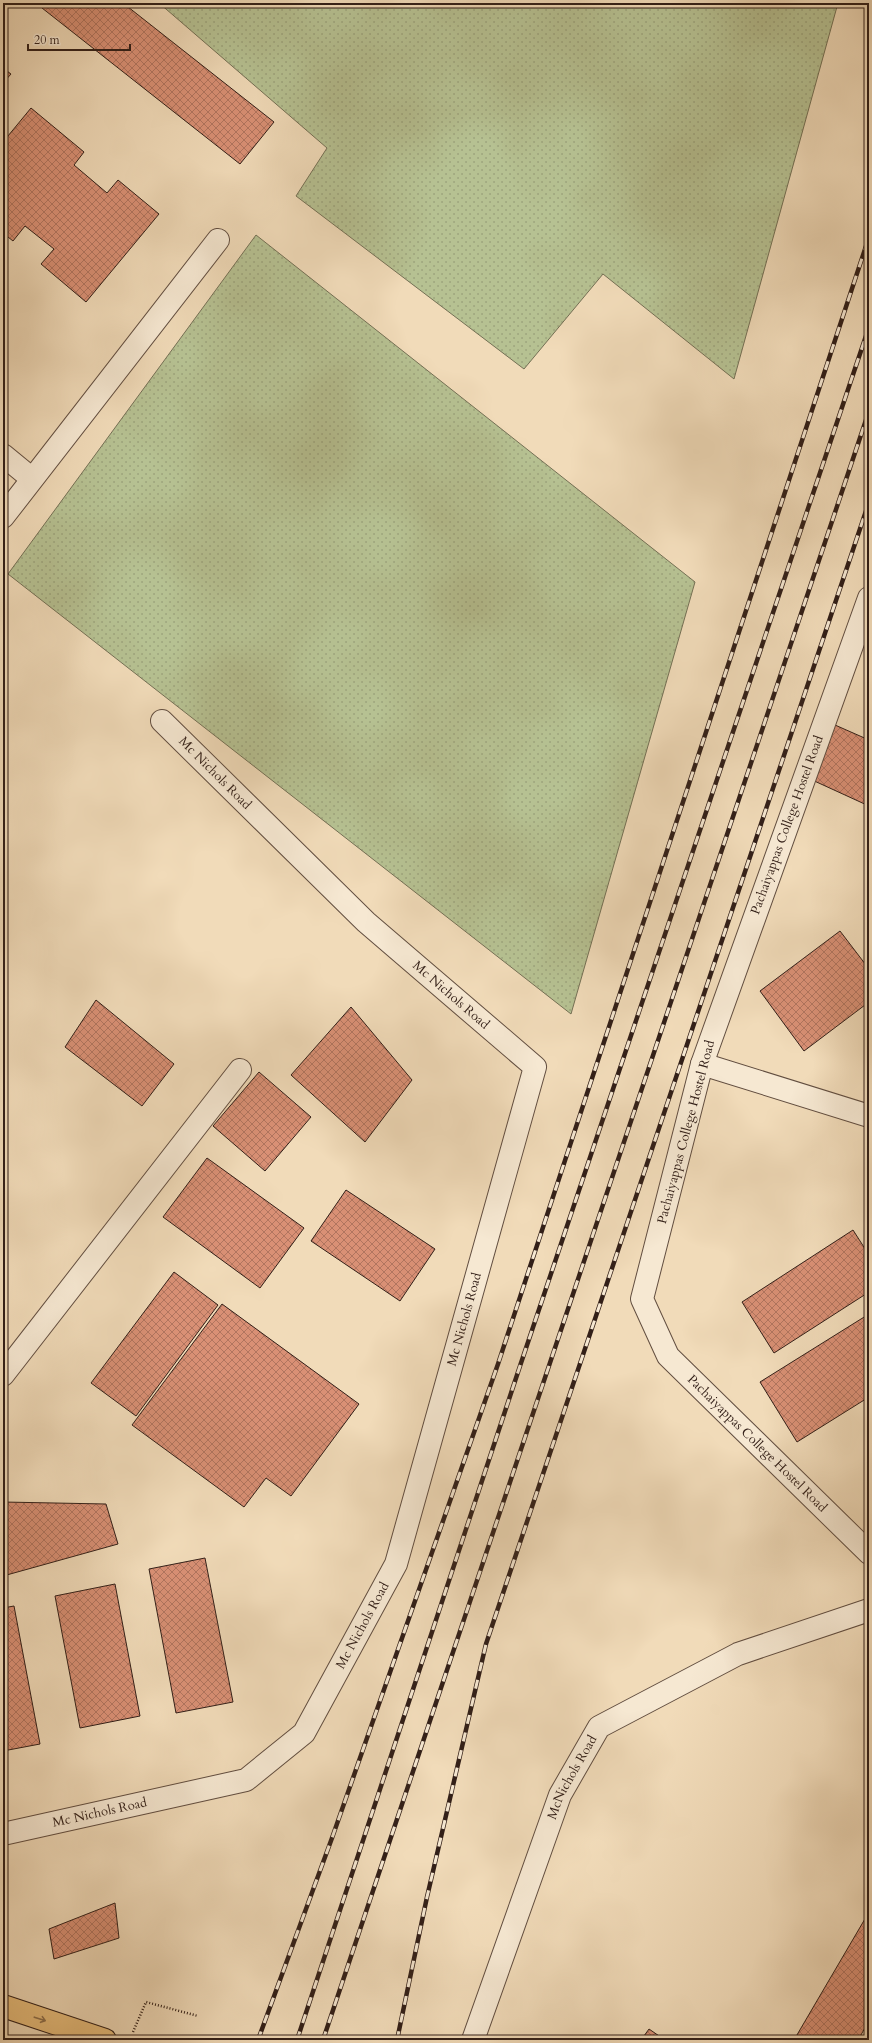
<svg xmlns="http://www.w3.org/2000/svg" width="872" height="2043" font-family="Cardo,serif">
	<style>
		.grass { fill: url(#grass-dots); stroke: #747055 }
		.building { fill: url(#building-cross-hatch); stroke: #321f18 }
		.lines { fill: none; stroke-linecap: round; stroke-linejoin: round }
		.minor-casing { stroke: #624e40; stroke-width: 24 }
		.major-casing { stroke: #321f18; stroke-width: 24 }
		.path { stroke: #321f18; stroke-width: 2.5; stroke-dasharray: 1 2; stroke-linecap: butt }
		.minor { stroke: #f6e8d2; stroke-width: 22 }
		.major { stroke: #e8be7c; stroke-width: 22 }
		.rail-casing { stroke: #321f18; stroke-width: 4.5 }
		.rail { stroke: #f6e8d2; stroke-width: 3; stroke-dasharray: 9; stroke-linecap: butt }
		.oneway { stroke: #8d6e4a }
		.labels { text-anchor: middle; dominant-baseline: central; stroke-width: 3.5; stroke-linejoin: round; paint-order: stroke }
		.street-label { font-size: 13px; fill: #321f18; stroke: #f6e8d2 }
	</style>
	<defs>
		<pattern id="grass-dots" width="8" height="8" patternUnits="userSpaceOnUse"><rect width="8" height="8" fill="#b6c192"/><path d="M2 2h.1M6 6h.1" fill="none" stroke="#9da57d" stroke-width="1.8" stroke-linecap="round"/></pattern>
		<pattern id="building-cross-hatch" width="8" height="8" patternUnits="userSpaceOnUse"><rect width="8" height="8" fill="#d99075"/><path d="M0 0l8 8M0 8l8-8" fill="none" stroke="#b1755f"/></pattern>
	</defs>
	<rect width="100%" height="100%" fill="#f1dbb9"/>
	<filter id="stains"><feTurbulence type="fractalNoise" baseFrequency=".005" numOctaves="4"/><feColorMatrix values="0 0 0 0 .2 0 0 0 0 .09 0 0 0 0 .02 0 0 0 .5 -.17"/></filter>
	<radialGradient id="worn" r=".72"><stop offset=".6" stop-color="#630" stop-opacity="0"/><stop offset="1" stop-color="#630" stop-opacity=".3"/></radialGradient>
	<g class="grass">
		<polygon points="159,3 838,3 734,379 603,274 524,369 296,196 327,148"/>
		<polygon points="256,235 695,582 571,1014 8,574"/>
	</g>
	<g class="building">
		<polygon points="46,3 123,3 274,122 240,164 42,8"/>
		<polygon points="3,68 11,74 3,83"/>
		<polygon points="31,108 84,152 74,165 107,193 118,180 159,214 86,302 41,264 54,249 25,226 13,241 3,233 3,142"/>
		<polygon points="835,725 869,740 869,806 810,779"/>
		<polygon points="840,931 869,969 869,1002 804,1051 760,991"/>
		<polygon points="96,1000 174,1064 142,1106 65,1047"/>
		<polygon points="351,1007 412,1080 365,1142 291,1075"/>
		<polygon points="259,1072 311,1117 265,1171 213,1126"/>
		<polygon points="207,1158 304,1228 260,1288 163,1217"/>
		<polygon points="346,1190 435,1249 400,1301 311,1241"/>
		<polygon points="853,1230 869,1255 869,1292 774,1353 742,1302"/>
		<polygon points="174,1272 218,1305 136,1416 91,1383"/>
		<polygon points="222,1304 359,1404 291,1496 266,1478 244,1507 132,1425"/>
		<polygon points="869,1314 869,1397 797,1442 760,1382"/>
		<polygon points="3,1502 106,1504 118,1544 3,1576"/>
		<polygon points="205,1558 233,1702 176,1713 149,1569"/>
		<polygon points="115,1584 140,1716 80,1728 55,1596"/>
		<polygon points="14,1606 40,1744 3,1751 3,1608"/>
		<polygon points="115,1903 119,1938 54,1959 49,1929"/>
		<polygon points="869,1912 869,2021 858,2040 794,2040"/>
		<polygon points="649,2029 665,2040 641,2040"/>
	</g>
	<g class="lines">
		<g class="minor-casing">
			<g id="minor">
				<polyline points="3,455 31,478"/>
				<polyline points="3,517 218,240"/>
				<path id="s1" d="M869 598 702 1064 642 1299 668 1356 869 1553"/>
				<polyline points="702,1064 869,1116"/>
				<polyline points="3,1375 240,1070"/>
				<path id="s2" d="M3 1834 246 1780 304 1733 396 1564 535 1067 366 922 162 721"/>
				<path id="s3" d="M473 2040 560 1795 599 1727 738 1654 869 1610"/>
			</g>
		</g>
		<g class="major-casing">
			<polyline id="major" points="3,2006 105,2040"/>
		</g>
		<g class="path">
			<polyline points="133,2032 146,2002 198,2016"/>
			<polyline points="134,2037 143,2040"/>
		</g>
		<use href="#minor" class="minor"/>
		<use href="#major" class="major"/>
		<g class="rail-casing">
			<g id="rail">
				<polyline points="258,2040 332,1838 498,1364 869,237"/>
				<polyline points="297,2040 520,1366 869,327"/>
				<polyline points="323,2040 869,411"/>
				<polyline points="397,2040 427,1897 486,1644 869,502"/>
			</g>
		</g>
		<use href="#rail" class="rail"/>
	</g>
	<defs><path id="oneway-shaft" d="M-6 0H5M1.5-3L5.5 0L1.5 3" fill="none" stroke-width="1.6" stroke-linecap="round" stroke-linejoin="round"/></defs>
	<use class="oneway" href="#oneway-shaft" transform="translate(40 2019) rotate(18)"/>
	<g class="labels">
		<g class="street-label">
			<text transform="translate(215 773) rotate(45)">Mc Nichols Road</text>
			<text transform="translate(787 825) rotate(-70)">Pachaiyappas College Hostel Road</text>
			<text transform="translate(451 995) rotate(41)">Mc Nichols Road</text>
			<text transform="translate(686 1132) rotate(-75)">Pachaiyappas College Hostel Road</text>
			<text stroke="none"><textPath href="#s2" startOffset="770">Mc Nichols Road</textPath></text>
			<text stroke="none"><textPath href="#s1" startOffset="925">Pachaiyappas College Hostel Road</textPath></text>
			<text stroke="none"><textPath href="#s2" startOffset="446">Mc Nichols Road</textPath></text>
			<text stroke="none"><textPath href="#s3" startOffset="281">McNichols Road</textPath></text>
			<text stroke="none"><textPath href="#s2" startOffset="99">Mc Nichols Road</textPath></text>
		</g>
	</g>
	<rect width="872" height="2043" fill="none" stroke="#f1dbb9" stroke-width="16"/>
	<rect x="4" y="4" width="864" height="2035" fill="none" stroke="#321f18" stroke-width="2"/>
	<rect x="8" y="8" width="856" height="2027" fill="none" stroke="#321f18"/>
	<path d="M28 44v6h102v-6" fill="none" stroke="#321f18" stroke-width="2"/>
	<text x="34" y="44" font-size="12" fill="#321f18" stroke="#f6e8d2" stroke-width="3" paint-order="stroke">20 m</text>
	<rect width="100%" height="100%" filter="url(#stains)"/>
	<rect width="100%" height="100%" fill="url(#worn)"/>
</svg>
